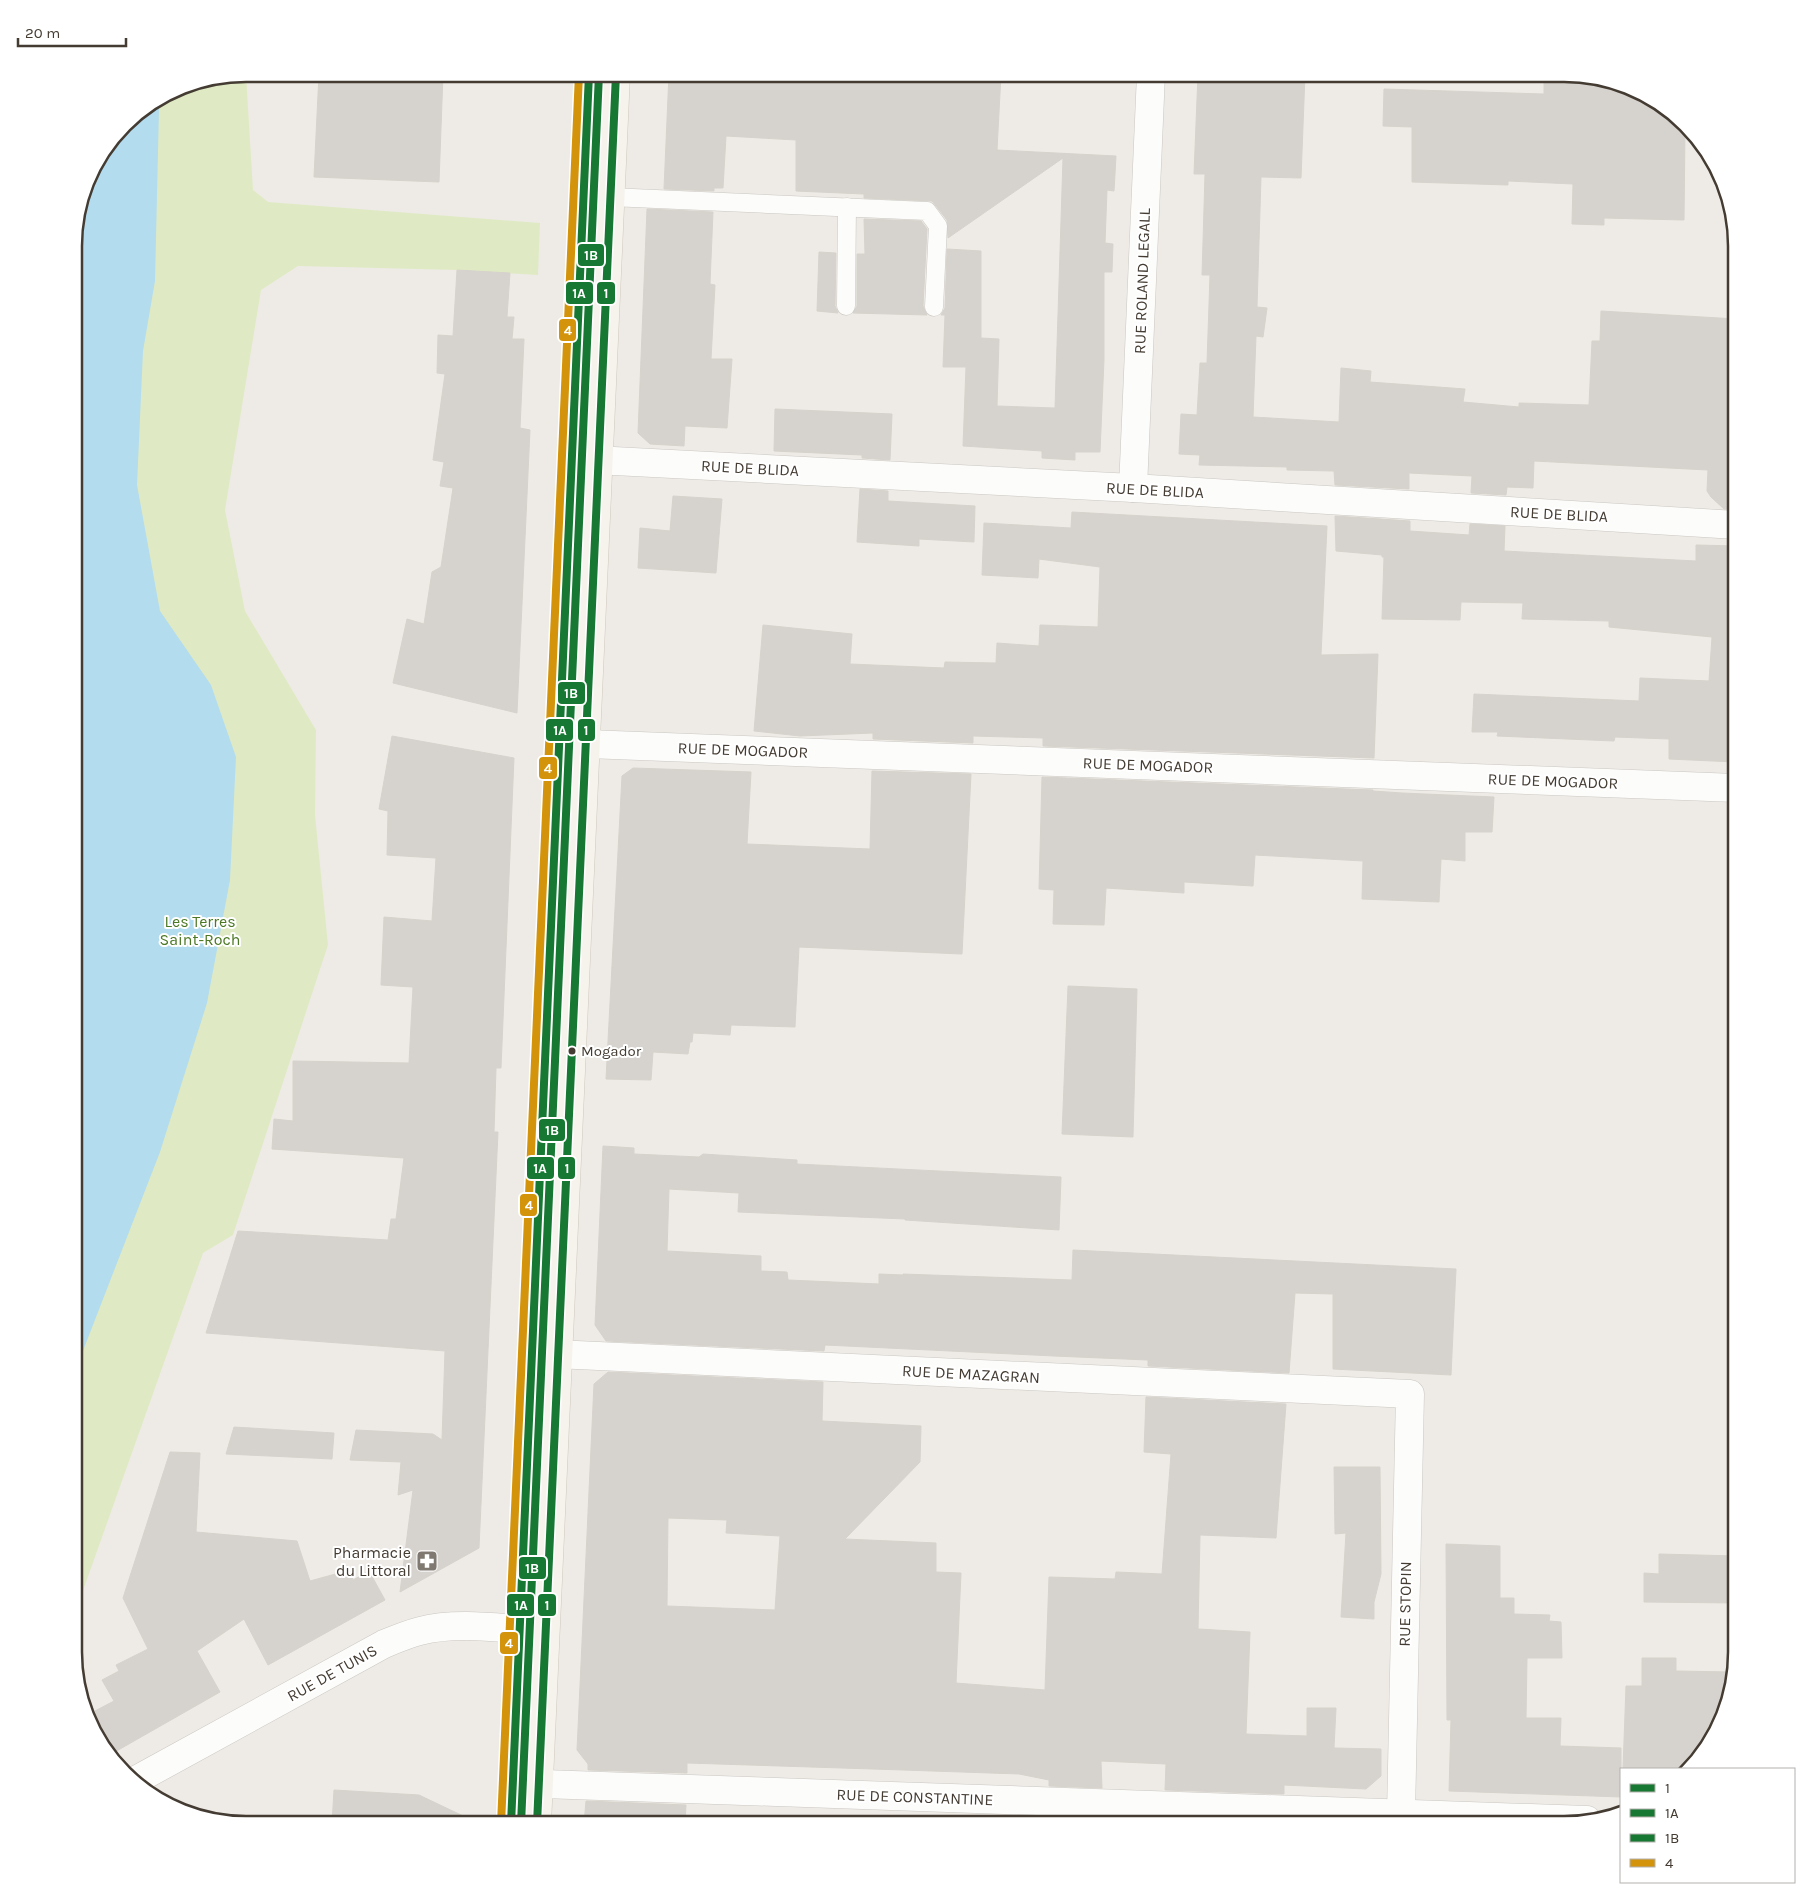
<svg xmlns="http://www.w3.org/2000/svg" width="1810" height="1898" font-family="Karla,sans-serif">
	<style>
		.green { fill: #dfeac4 }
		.water { fill: #b3dcef }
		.building { fill: #d6d2cd; stroke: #d6d2cc; fill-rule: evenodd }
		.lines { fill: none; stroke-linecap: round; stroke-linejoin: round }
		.service-casing { stroke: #cbc7c2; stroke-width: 19 }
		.minor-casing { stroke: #cbc7c2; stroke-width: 29 }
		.secondary-casing { stroke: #cec8bd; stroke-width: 29 }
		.service { stroke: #fcfcfb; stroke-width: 18 }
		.minor { stroke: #fcfcfb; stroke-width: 28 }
		.secondary { stroke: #f6f3ed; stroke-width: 28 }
		.bus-1-casing { stroke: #fff; stroke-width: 11 }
		.bus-2-casing { stroke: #fff; stroke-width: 11 }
		.bus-3-casing { stroke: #fff; stroke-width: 11 }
		.bus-4-casing { stroke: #fff; stroke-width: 11 }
		.bus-1 { stroke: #177833; stroke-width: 8 }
		.bus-2 { stroke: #177833; stroke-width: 8 }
		.bus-3 { stroke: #177833; stroke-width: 8 }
		.bus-4 { stroke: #d3930a; stroke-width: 8 }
		.bus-dot { fill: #443c33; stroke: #fff; stroke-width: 2 }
		.labels { text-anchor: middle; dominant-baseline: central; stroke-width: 4; stroke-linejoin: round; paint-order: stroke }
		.bus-label { font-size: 15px; fill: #443c33; stroke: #fff; text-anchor: start }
		.street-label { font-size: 16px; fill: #443c33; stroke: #fff }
		.park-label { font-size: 16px; fill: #4b7824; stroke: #fff }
		.poi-label { font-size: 16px; fill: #443c33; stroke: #fff; text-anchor: end }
		.rim { fill: none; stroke: #443c33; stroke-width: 2.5 }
		.line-badge { stroke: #fff; stroke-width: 2 }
		.badge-label { font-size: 14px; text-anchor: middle; font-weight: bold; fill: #fff }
	</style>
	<rect width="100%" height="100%" fill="#eeebe6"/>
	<polygon class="green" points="246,74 253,190 268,202 540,223 538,275 457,270 298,266 261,290 225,510 245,611 316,730 315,815 328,945 233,1235 203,1253 74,1616 74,235 92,170 133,117 181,87"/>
	<polygon class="water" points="155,103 159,109 155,281 143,351 137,485 160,611 211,685 236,757 230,880 207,1003 160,1152 74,1374 74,235 92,170 133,117"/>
	<g class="building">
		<polygon points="319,74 443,74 439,182 314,177"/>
		<polygon points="669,74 1001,74 997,150 1116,156 1114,191 1107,190 1105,243 1113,244 1112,272 1104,272 1104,359 1100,452 1075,452 1075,460 1042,458 1042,451 963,446 966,367 943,367 945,315 941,315 945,308 947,249 981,251 981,338 999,339 997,406 1055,408 1063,158 948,238 947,220 932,201 864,198 864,194 796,191 796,140 726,136 723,188 714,188 714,191 664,189"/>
		<polygon points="1198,74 1305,74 1301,178 1261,177 1257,307 1267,308 1263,337 1256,336 1253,417 1339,422 1341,368 1371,371 1370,382 1465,389 1463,402 1519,407 1519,403 1589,405 1592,341 1600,341 1601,311 1736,319 1736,509 1724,509 1711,497 1707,491 1708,470 1534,461 1533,488 1507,487 1506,495 1471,493 1472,476 1409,473 1409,489 1335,485 1334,471 1287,470 1287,467 1199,465 1200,455 1179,454 1181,414 1197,415 1200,363 1207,363 1210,275 1202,275 1205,174 1194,174"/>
		<polygon points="1544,74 1574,74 1640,92 1685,127 1684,220 1604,218 1604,225 1572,224 1573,184 1508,181 1508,185 1412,182 1412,127 1383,126 1384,89 1544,94"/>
		<polygon points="647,209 713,212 710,284 715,285 711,359 732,359 727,428 685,426 684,446 650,444 638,433"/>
		<polygon points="864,219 921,221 927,229 923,306 927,315 853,313 857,306 857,254 865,254"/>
		<polygon points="819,252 836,253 835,306 838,313 817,311"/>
		<polygon points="457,270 510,273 507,317 514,317 512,339 524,339 520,428 530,430 517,713 393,683 407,619 424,624 432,572 441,567 453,488 440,486 444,462 433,460 445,374 437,373 438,335 453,336"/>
		<polygon points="775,409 892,414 890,460 862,458 862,455 774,451"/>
		<polygon points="860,489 888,491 888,501 975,506 974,542 919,539 919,546 857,542"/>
		<polygon points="673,496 722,499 716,573 638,568 640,528 670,531"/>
		<polygon points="1072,512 1327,526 1321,655 1378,654 1374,758 1043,746 1043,738 973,736 973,743 873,739 873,733 800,736 754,731 763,625 852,634 850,664 944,668 945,662 996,663 997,643 1039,646 1040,625 1098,627 1100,567 1039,559 1038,578 982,575 984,523 1071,528"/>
		<polygon points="1335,516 1410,521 1410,531 1469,535 1470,524 1505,526 1504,551 1696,561 1696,545 1736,546 1735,762 1669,759 1669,739 1615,737 1614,741 1497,736 1498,732 1472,732 1474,694 1639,701 1640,678 1709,681 1712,637 1609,627 1609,621 1522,619 1523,603 1461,602 1460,620 1382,619 1384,557 1382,557 1382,555 1336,551"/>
		<polygon points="392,736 514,758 501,1068 496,1068 494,1132 498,1132 479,1548 400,1592 413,1490 398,1495 401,1462 350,1460 356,1430 433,1434 442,1440 445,1351 206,1333 238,1231 388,1240 391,1219 396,1219 404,1158 272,1149 274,1119 293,1121 293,1061 409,1063 413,987 381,985 384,917 432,921 436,858 387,855 388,811 379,809"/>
		<polygon points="633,768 751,772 747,844 870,849 872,771 971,774 962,954 799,947 795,1027 731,1025 730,1035 693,1033 692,1042 690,1042 688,1054 653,1052 651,1080 606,1079 622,776"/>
		<polygon points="1042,777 1373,790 1373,791 1402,793 1494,797 1492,832 1465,832 1465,861 1441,859 1439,902 1362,899 1363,861 1255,855 1253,886 1184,882 1184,893 1106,888 1104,925 1053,924 1054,890 1039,889"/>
		<polygon points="1068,986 1137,989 1133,1137 1062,1134"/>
		<polygon points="603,1146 634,1148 634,1154 699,1157 703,1154 797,1160 797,1164 1061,1177 1059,1230 905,1220 905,1219 738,1212 739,1193 669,1189 667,1251 761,1256 761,1271 787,1272 788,1280 879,1284 879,1274 903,1275 903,1274 1072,1280 1073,1250 1456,1269 1451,1375 1333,1369 1333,1294 1295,1293 1289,1373 1148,1366 1148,1360 1054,1356 825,1345 824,1351 606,1341 595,1325"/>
		<path d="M608 1372 823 1382 822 1421 921 1426 920 1462 845 1539 936 1543V1572L961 1573 956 1683 1045 1690 1049 1577 1115 1579 1116 1572 1162 1574 1171 1454 1144 1452 1146 1397 1286 1404 1276 1538 1200 1535 1198 1629 1250 1632 1246 1734 1307 1736V1708H1336L1334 1748 1381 1749V1776L1366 1789 1284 1785V1794L1165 1790 1166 1764 1101 1761 1102 1788 1049 1786V1780L1019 1774 903 1770 687 1763V1773L588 1770V1764L577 1750 593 1405 594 1384ZM668 1518 727 1520 726 1533 780 1536 775 1610 667 1606Z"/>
		<polygon points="234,1427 334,1433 332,1459 226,1454"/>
		<polygon points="170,1452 200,1453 196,1532 297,1541 310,1581 350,1570 353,1580 369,1571 385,1600 268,1665 244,1619 197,1651 220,1692 113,1753 91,1713 114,1701 102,1680 119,1671 116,1665 148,1649 123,1598"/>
		<polygon points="1334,1467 1380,1467 1381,1574 1374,1602 1374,1619 1341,1617 1346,1533 1335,1534"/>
		<polygon points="1446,1544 1500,1546 1500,1598 1514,1598 1514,1614 1550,1615 1549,1621 1561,1622 1562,1658 1527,1658 1526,1718 1561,1718 1560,1746 1621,1748 1621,1797 1449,1791 1451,1720 1447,1720"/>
		<polygon points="1659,1554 1736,1556 1736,1603 1644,1602 1644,1573 1659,1574"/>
		<polygon points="1642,1658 1676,1658 1676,1671 1731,1672 1718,1727 1686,1769 1623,1769 1626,1686 1642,1686"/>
		<polygon points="334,1790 419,1795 480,1824 332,1824"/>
		<polygon points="586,1801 686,1805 685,1824 584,1824"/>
		<polygon points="1047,1817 1104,1819 1104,1824 1047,1824"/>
		<polygon points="1163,1821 1257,1824 1163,1824"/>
	</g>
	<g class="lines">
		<g class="service-casing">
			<g id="service">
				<polyline points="610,197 927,211 938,226 934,307"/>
				<polyline points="846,306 847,207"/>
			</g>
		</g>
		<g class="minor-casing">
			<g id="minor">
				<polyline points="575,459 1133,488 1736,525"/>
				<polyline points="1133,488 1151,74"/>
				<polyline points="561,743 1736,788"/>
				<polyline points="534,1353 1410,1394 1401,1814"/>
				<path d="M136 1780 384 1644C396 1639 408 1634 420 1631 458 1621 506 1629 544 1631"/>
				<polyline points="514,1783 1587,1820"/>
			</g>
		</g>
		<g class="secondary-casing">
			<g id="secondary">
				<polyline points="511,1824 589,74"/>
				<polyline points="537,1824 616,74"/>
			</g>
		</g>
		<use href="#service" class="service"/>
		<use href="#minor" class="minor"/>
		<use href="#secondary" class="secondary"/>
		<g class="bus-1-casing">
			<polyline id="bus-1" points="537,1824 616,74"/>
		</g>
		<g class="bus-2-casing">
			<polyline id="bus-2" points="511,1824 589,74"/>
		</g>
		<g class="bus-3-casing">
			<polyline id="bus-3" points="521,1824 599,74"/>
		</g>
		<g class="bus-4-casing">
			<polyline id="bus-4" points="501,1824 579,74"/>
		</g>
		<use href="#bus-1" class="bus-1"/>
		<use href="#bus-2" class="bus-2"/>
		<use href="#bus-3" class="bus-3"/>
		<use href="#bus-4" class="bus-4"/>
	</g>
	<defs>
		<g id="pharmacy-square" transform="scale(1.125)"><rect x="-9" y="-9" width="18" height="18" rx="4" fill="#807972" stroke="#fff"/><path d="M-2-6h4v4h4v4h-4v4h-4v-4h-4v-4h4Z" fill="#fff"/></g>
	</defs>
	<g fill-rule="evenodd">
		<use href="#pharmacy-square" x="427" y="1561"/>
	</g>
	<circle class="bus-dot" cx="572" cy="1051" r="4.5"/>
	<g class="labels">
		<g class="bus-label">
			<text x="581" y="1051">Mogador</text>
		</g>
		<g class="street-label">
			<text transform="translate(1142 281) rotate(-88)">RUE ROLAND LEGALL</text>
			<text transform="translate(750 468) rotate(3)">RUE DE BLIDA</text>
			<text transform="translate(1155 490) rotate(3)">RUE DE BLIDA</text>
			<text transform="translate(1559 514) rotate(3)">RUE DE BLIDA</text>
			<text transform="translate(743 750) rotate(2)">RUE DE MOGADOR</text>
			<text transform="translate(1148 765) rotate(2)">RUE DE MOGADOR</text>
			<text transform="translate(1553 781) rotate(2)">RUE DE MOGADOR</text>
			<text transform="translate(971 1374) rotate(3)">RUE DE MAZAGRAN</text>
			<text transform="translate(1405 1604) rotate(-89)">RUE STOPIN</text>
			<text transform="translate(332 1673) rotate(-29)">RUE DE TUNIS</text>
			<text transform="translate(915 1797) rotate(2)">RUE DE CONSTANTINE</text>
		</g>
		<g class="park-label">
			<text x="200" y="921">Les Terres<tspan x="200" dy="18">Saint-Roch</tspan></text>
		</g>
		<g class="poi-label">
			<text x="411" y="1552">Pharmacie<tspan x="411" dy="18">du Littoral</tspan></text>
		</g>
	</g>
	<path d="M0 0H1810V1898H0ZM246 82H1564A164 164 0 0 1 1728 246V1652A164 164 0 0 1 1564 1816H246A164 164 0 0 1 82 1652V246A164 164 0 0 1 246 82Z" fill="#fff" fill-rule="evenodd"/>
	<path class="rim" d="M246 82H1564A164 164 0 0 1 1728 246V1652A164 164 0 0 1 1564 1816H246A164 164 0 0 1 82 1652V246A164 164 0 0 1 246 82Z"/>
	<g class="line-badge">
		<rect x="577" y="243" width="28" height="24" rx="5" fill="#177833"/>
		<rect x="596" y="281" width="20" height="24" rx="5" fill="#177833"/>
		<rect x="565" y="281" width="29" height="24" rx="5" fill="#177833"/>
		<rect x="558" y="318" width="19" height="24" rx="5" fill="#d3930a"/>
		<rect x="557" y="681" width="29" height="24" rx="5" fill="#177833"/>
		<rect x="545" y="718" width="29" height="24" rx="5" fill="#177833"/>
		<rect x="577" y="718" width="19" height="24" rx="5" fill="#177833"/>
		<rect x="538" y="756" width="20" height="24" rx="5" fill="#d3930a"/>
		<rect x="538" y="1118" width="28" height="24" rx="5" fill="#177833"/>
		<rect x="526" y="1156" width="29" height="24" rx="5" fill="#177833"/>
		<rect x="557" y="1156" width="19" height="24" rx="5" fill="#177833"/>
		<rect x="519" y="1193" width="19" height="24" rx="5" fill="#d3930a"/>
		<rect x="518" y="1556" width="29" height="24" rx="5" fill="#177833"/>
		<rect x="506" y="1593" width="29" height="24" rx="5" fill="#177833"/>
		<rect x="537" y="1593" width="20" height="24" rx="5" fill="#177833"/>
		<rect x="499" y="1631" width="20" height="24" rx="5" fill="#d3930a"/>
	</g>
	<g class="badge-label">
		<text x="591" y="260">1B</text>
		<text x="606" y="298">1</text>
		<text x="579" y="298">1A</text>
		<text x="568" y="335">4</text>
		<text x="571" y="698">1B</text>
		<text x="560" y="735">1A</text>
		<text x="586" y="735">1</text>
		<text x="548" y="773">4</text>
		<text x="552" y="1135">1B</text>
		<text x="540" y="1173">1A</text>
		<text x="567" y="1173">1</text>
		<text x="529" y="1210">4</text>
		<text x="532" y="1573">1B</text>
		<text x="521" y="1610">1A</text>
		<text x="547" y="1610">1</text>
		<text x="509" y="1648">4</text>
	</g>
	<rect x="1620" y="1768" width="175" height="115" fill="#ffffff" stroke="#b4b1ad"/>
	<rect x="1630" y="1784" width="25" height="8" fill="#177833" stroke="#b4b1ad"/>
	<text x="1665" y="1793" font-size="15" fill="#443c33">1</text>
	<rect x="1630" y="1809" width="25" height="8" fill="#177833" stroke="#b4b1ad"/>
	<text x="1665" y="1818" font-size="15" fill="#443c33">1A</text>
	<rect x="1630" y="1834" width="25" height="8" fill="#177833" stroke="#b4b1ad"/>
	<text x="1665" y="1843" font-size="15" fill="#443c33">1B</text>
	<rect x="1630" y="1859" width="25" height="8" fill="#d3930a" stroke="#b4b1ad"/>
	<text x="1665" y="1868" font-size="15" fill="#443c33">4</text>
	<path d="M18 38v8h108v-8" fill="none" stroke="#443c33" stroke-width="2.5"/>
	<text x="25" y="38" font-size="15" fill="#443c33" stroke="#ffffff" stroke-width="4" paint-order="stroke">20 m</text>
</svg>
